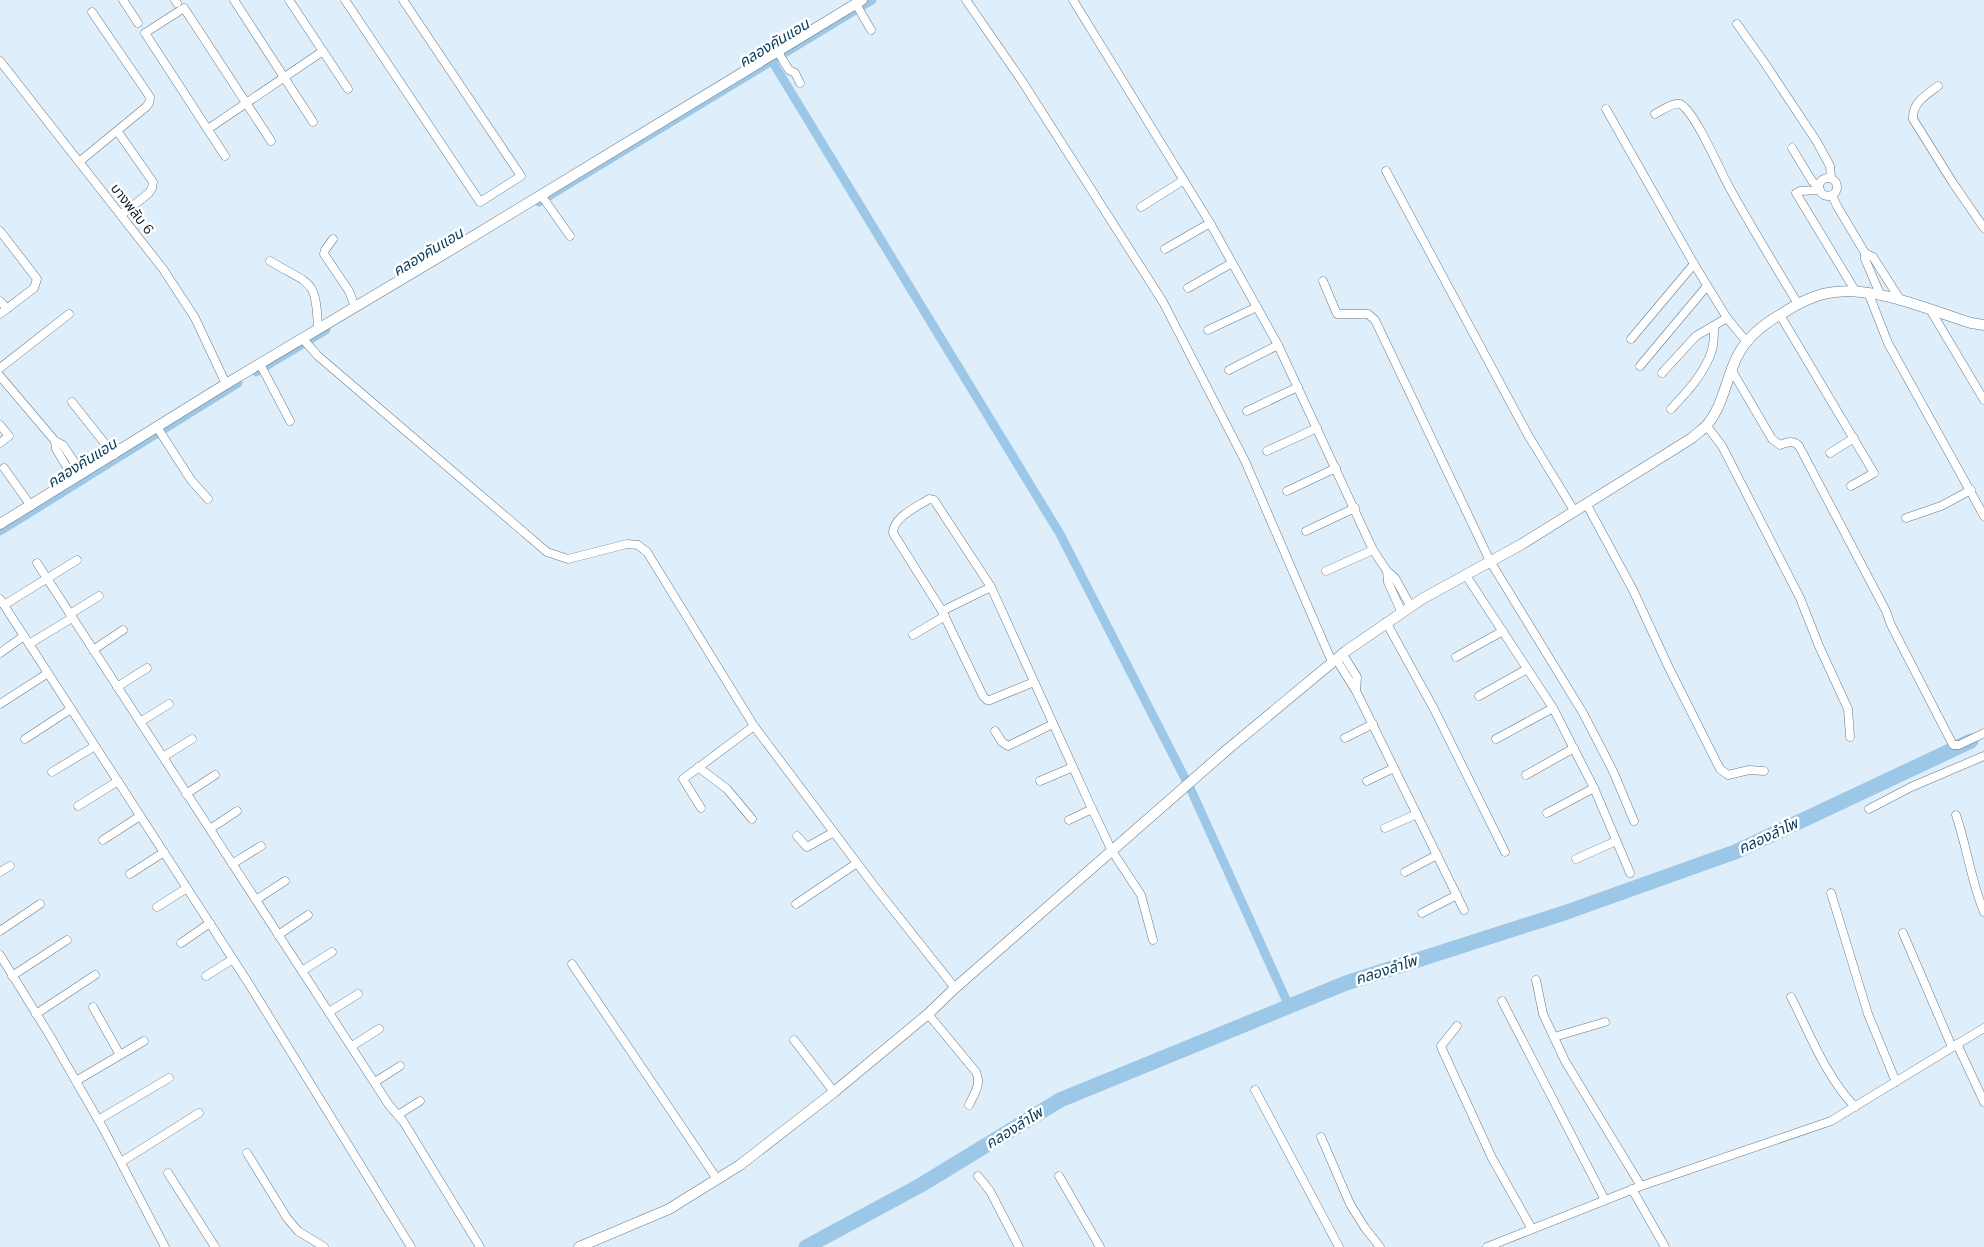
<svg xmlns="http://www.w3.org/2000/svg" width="1984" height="1247" font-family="'Nunito Sans','Noto Sans Thai',sans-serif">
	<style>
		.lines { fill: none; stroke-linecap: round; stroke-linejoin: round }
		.canal { stroke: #9dc7e7; stroke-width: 9 }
		.river { stroke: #9dc7e7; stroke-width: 15 }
		.street-casing { stroke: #6a7984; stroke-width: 9 }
		.secondary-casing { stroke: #6a7984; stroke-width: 11 }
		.street { stroke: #fff; stroke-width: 8 }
		.secondary { stroke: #fff; stroke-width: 10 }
		.labels { text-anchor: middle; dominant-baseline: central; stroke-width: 5; stroke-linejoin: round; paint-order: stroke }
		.street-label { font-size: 14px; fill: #161b20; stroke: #fff }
		.water-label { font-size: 15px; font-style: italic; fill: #053b5a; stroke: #fff }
	</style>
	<rect width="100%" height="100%" fill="#deeefa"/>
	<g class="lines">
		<g class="canal">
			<polyline points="772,61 1060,534 1191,790 1289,1006"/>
			<polyline points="539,202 872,0"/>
			<polyline points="256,372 326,330"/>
			<polyline points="0,531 238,383"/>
		</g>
		<polyline class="river" points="806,1247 921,1185 1060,1100 1346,983 1564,913 1735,852 1971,741"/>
		<g class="street-casing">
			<g id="street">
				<polyline points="123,0 138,23"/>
				<polyline points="175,0 177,3"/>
				<polyline points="234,0 313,122"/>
				<polyline points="289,0 348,89"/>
				<polyline points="345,0 480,202 521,176 403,0"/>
				<polyline points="966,0 1022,81 1163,302 1245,461 1332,662"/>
				<polyline points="1073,0 1210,223 1278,345 1373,550 1387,571"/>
				<polyline points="856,4 871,30"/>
				<polyline points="1737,24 1764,62 1817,142 1830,166 1831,178"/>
				<polyline points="778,52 789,70 795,73 800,83"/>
				<polyline points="0,61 163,269 195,318 226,384"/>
				<path d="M1938 86C1926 95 1912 103 1913 119L1953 183 1984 228"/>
				<polyline points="1606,109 1694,264 1727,318 1746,341"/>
				<path d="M1655 114C1661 111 1676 100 1682 105 1697 117 1718 166 1728 185 1750 225 1774 264 1798 304"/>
				<polyline points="208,129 323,51"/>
				<polyline points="118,132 153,182 152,188 149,193 121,215"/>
				<polyline points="1792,148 1812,181 1819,187"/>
				<polyline points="225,156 145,33 184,8 271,141"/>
				<polyline points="79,162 146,107 149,103 150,97 92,12"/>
				<polyline points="1386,171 1528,435 1575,512"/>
				<circle cx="1828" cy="187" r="9"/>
				<polyline points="1820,190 1800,191 1796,193 1856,292"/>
				<polyline points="541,195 570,236"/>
				<polyline points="1832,195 1837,206 1865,253"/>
				<polyline points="1141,207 1184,180"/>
				<polyline points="0,231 37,279 34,288 0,314"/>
				<polyline points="333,239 325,250 324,254 349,291 355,307"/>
				<polyline points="1165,249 1210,223"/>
				<path d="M270 261C311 286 316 277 318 329"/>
				<polyline points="1323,281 1337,314 1368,314 1375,320 1490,561 1583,713 1613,771 1634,821"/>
				<polyline points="1188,288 1232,263"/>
				<polyline points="1868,292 1888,343 1984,516"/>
				<polyline points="1880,294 1865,259 1865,253 1873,257 1901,301"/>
				<polyline points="0,301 7,309"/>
				<polyline points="1931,311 1984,400"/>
				<polyline points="1780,315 1874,473 1851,486"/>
				<polyline points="1208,330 1257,307"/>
				<polyline points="302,338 318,356 547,552 568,559 627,544 638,545 647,552 754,726 875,887 955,988"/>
				<polyline points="1631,339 1694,264"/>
				<polyline points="260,364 290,421"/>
				<polyline points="1640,366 1707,286"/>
				<polyline points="0,368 69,314"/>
				<path d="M1731 369 1772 439 1780 445C1788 442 1793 440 1799 446L1886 611 1891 625 1953 745H1959L1984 733"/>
				<polyline points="1229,370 1278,345"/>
				<polyline points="1662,373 1696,336 1727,318"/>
				<polyline points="0,376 55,441 63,445 82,474"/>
				<polyline points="72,402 114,455"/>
				<path d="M1671 409C1687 392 1705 373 1712 350 1714 343 1714 334 1714 327"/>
				<polyline points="1247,411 1298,387"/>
				<polyline points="0,425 9,436 0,443"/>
				<polyline points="1706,425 1722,446 1800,598 1819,646 1848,709 1850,737"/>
				<polyline points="157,427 191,480 208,499"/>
				<polyline points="55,441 56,449 74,479"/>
				<polyline points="1267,451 1317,428"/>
				<polyline points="1830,453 1854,438"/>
				<polyline points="4,468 31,506"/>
				<polyline points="1287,491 1336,468"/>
				<polyline points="1587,505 1633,590 1669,668 1720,769 1728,775 1749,770 1764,771"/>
				<polyline points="1906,518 1941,506 1971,490"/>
				<polyline points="1306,531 1355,508"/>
				<polyline points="37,563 389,1105 403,1121 480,1247"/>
				<polyline points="1326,571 1373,550"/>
				<polyline points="1465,574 1553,708 1594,788 1630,873"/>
				<polyline points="0,599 249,984 411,1247"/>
				<polyline points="4,605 77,560"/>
				<polyline points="942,611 991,587"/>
				<polyline points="1402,613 1388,582 1387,571 1395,578 1411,607"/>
				<polyline points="70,614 99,596"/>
				<polyline points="1386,622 1434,709 1505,852"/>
				<polyline points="913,635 945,616"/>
				<polyline points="29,644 72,618"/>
				<polyline points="93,650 123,630"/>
				<polyline points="0,653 24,636"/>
				<polyline points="1456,657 1503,631"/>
				<polyline points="1336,659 1356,691 1357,677 1342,653"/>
				<path d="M1034 682 990 700H987L983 696 942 611 893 533C893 517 917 507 929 499L934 500 991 587 1092 809 1112 851 1141 895 1153 940"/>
				<polyline points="117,687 147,668"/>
				<polyline points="1356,691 1464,910"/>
				<polyline points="1479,696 1527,669"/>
				<polyline points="0,704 48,673"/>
				<polyline points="140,722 169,704"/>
				<polyline points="995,731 1002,742 1008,746 1053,724"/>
				<polyline points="1345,738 1373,724"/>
				<polyline points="25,739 71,709"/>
				<polyline points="1496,739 1553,708"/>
				<polyline points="163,757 192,739"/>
				<polyline points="698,767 727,789 752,819"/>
				<polyline points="52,772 95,746"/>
				<polyline points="1526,775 1574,748"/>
				<polyline points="1040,781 1073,767"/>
				<polyline points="1367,781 1394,768"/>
				<polyline points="186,794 215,775"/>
				<polyline points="78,806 118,781"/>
				<polyline points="701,808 683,779 754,726"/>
				<polyline points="1869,809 1911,787 1984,756"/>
				<polyline points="1547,813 1594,788"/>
				<path d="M1956 815C1967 847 1971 881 1984 912"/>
				<polyline points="1069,820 1092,809"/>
				<polyline points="1385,828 1417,814"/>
				<polyline points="210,829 237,811"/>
				<polyline points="797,836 807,847 834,832"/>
				<polyline points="103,840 140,816"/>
				<polyline points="1576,859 1616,841"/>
				<polyline points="232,864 261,846"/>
				<polyline points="0,872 10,866"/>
				<polyline points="1405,872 1437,855"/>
				<polyline points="130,874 164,852"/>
				<polyline points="1831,893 1868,1014 1896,1082"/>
				<polyline points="256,900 285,881"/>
				<polyline points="796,904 857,863"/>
				<polyline points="157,907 187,888"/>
				<polyline points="1422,913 1457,895"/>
				<polyline points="0,931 40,904"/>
				<polyline points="1903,933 1952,1047"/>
				<polyline points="278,935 308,915"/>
				<polyline points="181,943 210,923"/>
				<polyline points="0,955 50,1036 104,1130 165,1247"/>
				<polyline points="572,964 717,1179"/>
				<polyline points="302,971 332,952"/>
				<polyline points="12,976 67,940"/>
				<polyline points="206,976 233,959"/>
				<polyline points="1536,980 1543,1014 1565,1061 1641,1186"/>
				<path d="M1791 997C1810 1034 1826 1077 1855 1107"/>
				<polyline points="1502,1001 1605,1200"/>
				<polyline points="93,1007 120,1055"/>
				<polyline points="329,1012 358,994"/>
				<polyline points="36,1014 95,975"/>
				<path d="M928 1014 976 1072C982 1084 974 1094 969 1105"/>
				<polyline points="1457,1026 1441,1046 1442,1049 1492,1158 1532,1229"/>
				<polyline points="1554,1037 1605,1022"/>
				<polyline points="794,1040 834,1092"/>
				<polyline points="1957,1044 1984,1102"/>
				<polyline points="352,1046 379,1029"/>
				<polyline points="76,1081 144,1041"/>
				<polyline points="375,1082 400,1066"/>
				<polyline points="1255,1090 1339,1247"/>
				<polyline points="398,1115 420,1101"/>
				<polyline points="98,1120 169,1078"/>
				<polyline points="1321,1137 1350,1204 1365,1228 1380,1247"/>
				<polyline points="247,1153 287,1218 298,1231 324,1247"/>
				<polyline points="121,1162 199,1113"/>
				<polyline points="168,1173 215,1247"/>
				<polyline points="978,1176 990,1191 1019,1247"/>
				<polyline points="1059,1176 1100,1247"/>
				<polyline points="1632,1189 1665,1247"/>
				<polyline points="1487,1247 1641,1186 1831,1121 1984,1028"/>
			</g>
		</g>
		<g class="secondary-casing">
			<g id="secondary">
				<polyline points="0,524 226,384 444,254 862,0"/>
				<path d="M579 1247 669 1209 740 1165 834 1092 928 1014 955 988 1228 749 1346 651 1422 599 1522 544 1692 438C1696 434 1702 430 1706 426 1724 406 1726 376 1739 353 1749 335 1765 323 1783 313 1797 304 1811 296 1828 293 1871 284 1929 310 1971 323L1984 325"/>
			</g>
		</g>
		<use href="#street" class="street"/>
		<use href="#secondary" class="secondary"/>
	</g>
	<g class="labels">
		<g class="street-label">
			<text transform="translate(132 209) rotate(52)">บางพลับ 6</text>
		</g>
		<g class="water-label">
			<text transform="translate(774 43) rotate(-31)">คลองคันแอน</text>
			<text transform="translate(428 252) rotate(-31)">คลองคันแอน</text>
			<text transform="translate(82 463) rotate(-32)">คลองคันแอน</text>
			<text transform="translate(1768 836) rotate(-25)">คลองลำโพ</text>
			<text transform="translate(1386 970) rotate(-18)">คลองลำโพ</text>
			<text transform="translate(1014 1128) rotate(-32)">คลองลำโพ</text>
		</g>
	</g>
</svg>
